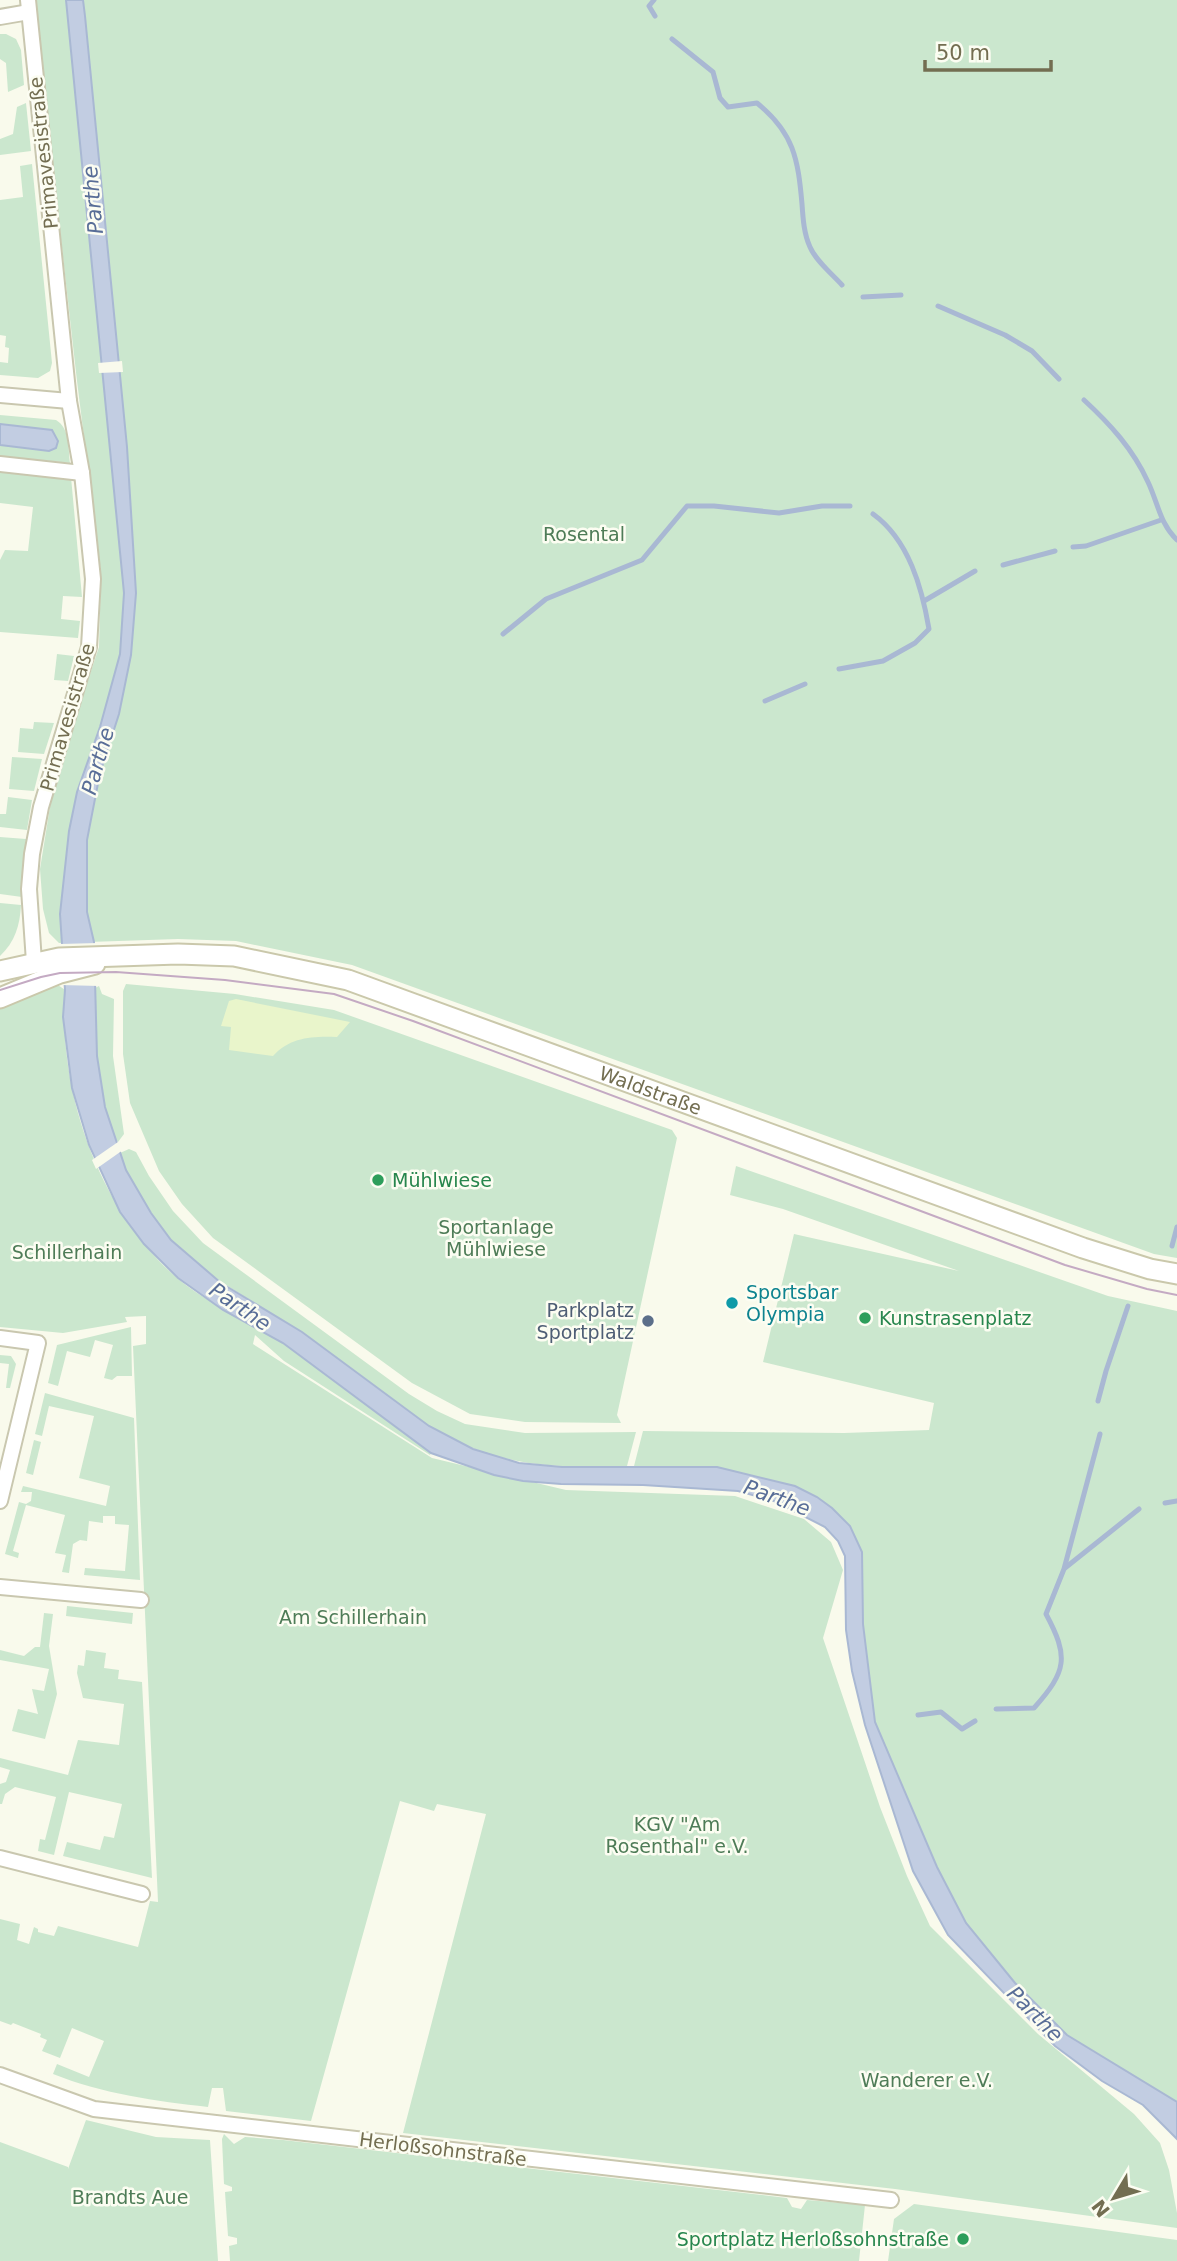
<svg xmlns="http://www.w3.org/2000/svg" width="1177" height="2261" font-family="'DejaVu Sans',sans-serif">
	<style>
		.green { fill: #cbe7ce }
		.sand { fill: #e9f5cb }
		.water { fill: #c2cde2; stroke: #a9b8d3; stroke-width: 2 }
		.pier { fill: #f9faec }
		.lines { fill: none; stroke-linecap: round; stroke-linejoin: round }
		.stream { stroke: #a9b8d3; stroke-width: 5 }
		.street-casing { stroke: #c9c7af; stroke-width: 18 }
		.secondary-casing { stroke: #cac8ab; stroke-width: 23 }
		.street { stroke: #fff; stroke-width: 14 }
		.secondary { stroke: #fff; stroke-width: 19 }
		.tram { stroke: #c4aac3; stroke-width: 2 }
		.leisure-dot { fill: #2e9e5b; stroke: #fcfdf2; stroke-width: 2.5 }
		.culture-dot { fill: #0f9aa8; stroke: #fcfdf2; stroke-width: 2.5 }
		.service-dot { fill: #5c6f8a; stroke: #fcfdf2; stroke-width: 2.5 }
		.labels { text-anchor: middle; dominant-baseline: central; stroke-width: 5; stroke-linejoin: round; paint-order: stroke }
		.street-label { font-size: 19px; fill: #736e51; stroke: #fcfdf2 }
		.park-label { font-size: 19px; fill: #4e7c57; stroke: #fcfdf2 }
		.leisure-label { font-size: 19px; fill: #27864d; stroke: #fcfdf2; text-anchor: start }
		.culture-label { font-size: 19px; fill: #0d838f; stroke: #fcfdf2; text-anchor: start }
		.service-label { font-size: 19px; fill: #4e5e75; stroke: #fcfdf2; text-anchor: end }
		.water-label { font-size: 21px; font-style: italic; fill: #586d97; stroke: #fcfdf2 }
	</style>
	<rect width="100%" height="100%" fill="#f9faec"/>
	<g class="green">
		<polygon points="34,0 1177,0 1177,1258 1154,1254 352,965 236,941 178,939 59,943 49,933 43,909 40,869 54,782 99,647 101,573 77,381"/>
		<polygon points="0,34 6,34 16,39 21,50 24,85 8,92 6,63 0,59"/>
		<polygon points="26,103 31,151 0,155 0,139 13,134 17,107"/>
		<polygon points="32,164 52,363 50,371 38,378 0,375 0,362 8,363 9,348 5,347 6,336 0,335 0,200 23,197 20,166"/>
		<path d="M0 415 56 420C70 428 68 448 70 463L0 456Z"/>
		<polygon points="0,469 71,477 82,597 63,596 61,619 80,621 78,638 0,632 0,560 5,550 28,551 33,507 0,503"/>
		<polygon points="57,654 74,656 68,681 54,680"/>
		<polygon points="34,722 54,723 44,754 18,752 20,728 33,729"/>
		<polygon points="12,757 42,759 34,791 9,789"/>
		<polygon points="8,797 32,800 27,830 0,827 0,814 6,814"/>
		<polygon points="0,837 26,839 22,897 0,894"/>
		<path d="M0 903 21 905C20 925 15 942 0 956Z"/>
		<polygon points="126,984 235,994 334,1010 672,1130 677,1138 617,1415 621,1423 525,1422 470,1414 412,1383 213,1238 182,1204 159,1171 130,1103 123,1054 123,991"/>
		<path d="M58 985 65 990C58 1093 99 1209 177 1278 210 1306 251 1320 286 1345 335 1379 383 1417 431 1453L430 1455 284 1361 255 1335 253 1344 432 1458 566 1490 735 1496 804 1519 831 1542 843 1570 823 1638 880 1807 907 1876 930 1926 1038 2034 1134 2114 1160 2143 1169 2170 1177 2213V2228L895 2189 403 2133 486 1814 437 1804 434 1811 400 1801 311 2121 226 2111 223 2088H212L208 2107C156 2101 103 2094 53 2074L57 2064 89 2077 104 2041 72 2028 60 2058 42 2051 47 2040 40 2037 41 2034 13 2023 11 2025 0 2021V1919L20 1924 17 1940 29 1944 34 1927 38 1929V1932L54 1936 58 1926 138 1947 150 1901 158 1902 133 1346 146 1344V1316L125 1317 127 1322 63 1333 0 1327V1006Z"/>
		<path d="M99 986 102 994 114 999 113 1056 124 1134 118 1142C95 1106 96 1031 95 988Z"/>
		<path d="M129 1149 136 1152 149 1176 173 1211 203 1243 409 1394 437 1411 465 1424 525 1433 636 1432 627 1466C571 1467 528 1469 475 1449 417 1428 355 1370 304 1334 259 1303 208 1280 170 1239 148 1216 130 1183 120 1153Z"/>
		<polygon points="736,1166 1108,1296 1177,1311 1177,2102 1067,2035 1015,1983 966,1924 937,1867 875,1722 863,1624 862,1552 832,1508 634,1466 643,1431 844,1433 929,1430 934,1403 763,1362 794,1234 959,1271 783,1209 730,1195"/>
		<polygon points="131,1327 132,1376 117,1376 112,1380 104,1378 113,1345 95,1340 90,1357 67,1351 58,1386 48,1383 57,1345"/>
		<polygon points="0,1355 11,1356 16,1364 10,1388 6,1388 9,1364 0,1363"/>
		<polygon points="45,1393 134,1418 140,1580 84,1575 85,1568 125,1571 129,1525 115,1524 115,1516 103,1516 103,1523 89,1521 87,1541 80,1540 73,1544 69,1573 62,1572 66,1555 55,1553 65,1515 26,1505 13,1551 19,1553 18,1558 5,1554 19,1502 26,1504 31,1501 32,1492 21,1492 23,1486 106,1506 110,1486 79,1478 94,1416 49,1406 42,1436 35,1434"/>
		<polygon points="34,1440 41,1442 33,1475 26,1473"/>
		<polygon points="67,1606 133,1613 132,1624 66,1616"/>
		<polygon points="44,1613 53,1614 49,1646 57,1694 45,1739 12,1731 18,1709 38,1714 32,1689 44,1691 49,1669 0,1660 0,1650 24,1656 35,1647 40,1647"/>
		<polygon points="86,1650 106,1653 104,1668 119,1670 118,1679 142,1682 152,1878 63,1856 67,1842 100,1850 104,1836 114,1838 122,1804 69,1792 54,1855 38,1851 40,1839 45,1840 56,1797 15,1787 5,1794 2,1804 0,1804 0,1784 6,1782 10,1770 0,1767 0,1758 68,1775 78,1740 119,1745 124,1704 83,1698 77,1673 78,1665 84,1666"/>
		<polygon points="86,2120 156,2137 210,2140 218,2261 0,2261 0,2142 68,2167 68,2169"/>
		<polygon points="224,2134 234,2144 245,2137 283,2140 787,2198 792,2207 801,2209 807,2200 865,2205 859,2261 230,2261 229,2246 237,2244 237,2238 228,2236 225,2192 232,2191 232,2187 224,2184 222,2139"/>
		<polygon points="914,2204 1177,2240 1177,2261 888,2261 894,2219"/>
	</g>
	<path class="sand" d="M236 999 350 1022 337 1037C313 1036 290 1037 273 1056L229 1050 231 1027 221 1026 229 1001Z"/>
	<g class="water">
		<polygon points="66,0 83,0 85,16 127,447 136,593 131,655 119,714 100,773 87,840 87,912 94,942 97,1056 105,1107 126,1170 151,1213 171,1240 221,1283 302,1332 429,1426 473,1449 519,1463 562,1467 717,1467 795,1486 817,1497 832,1508 850,1526 862,1552 863,1624 875,1722 937,1867 966,1923 1015,1983 1067,2035 1177,2102 1177,2139 1143,2105 1102,2081 1055,2046 948,1935 913,1871 865,1725 852,1671 846,1630 845,1556 838,1541 825,1527 774,1501 738,1491 643,1485 561,1484 523,1481 494,1475 431,1453 283,1343 223,1310 178,1278 144,1244 120,1212 89,1145 72,1088 63,1017 65,990 60,914 69,831 77,792 100,727 120,654 124,593"/>
		<polygon points="0,424 52,430 58,441 56,448 49,451 0,445"/>
	</g>
	<g class="pier">
		<polygon points="122,361 123,372 99,373 98,363"/>
		<polygon points="98,943 99,986 61,985 60,944"/>
		<polygon points="118,1142 123,1150 96,1169 92,1160"/>
	</g>
	<g class="lines">
		<g class="stream">
			<polyline points="654,0 649,6 655,16"/>
			<path d="M672 39 713 72 720 98 728 107 757 103C794 133 798 159 802 204 803 219 804 234 810 247 816 261 832 274 842 285"/>
			<polyline points="863,297 901,295"/>
			<polyline points="938,306 1005,335 1032,351 1059,379"/>
			<path d="M1084 400C1110 424 1133 449 1148 482 1158 503 1160 524 1177 540"/>
			<polyline points="1073,547 1086,546 1161,520"/>
			<polyline points="1003,565 1055,551"/>
			<polyline points="924,601 975,571"/>
			<polyline points="503,634 546,599 642,560 687,506 714,506 779,513 822,506 850,506"/>
			<path d="M839 669 883 661 915 643 929 629C922 588 909 540 873 514"/>
			<polyline points="765,701 805,684"/>
			<polyline points="1172,1246 1177,1227"/>
			<polyline points="1098,1401 1106,1371 1128,1306"/>
			<polyline points="1165,1503 1177,1501"/>
			<polyline points="1065,1568 1139,1509"/>
			<path d="M996 1709 1034 1708C1067 1671 1069 1657 1046 1614L1064 1569 1100 1434"/>
			<polyline points="918,1715 941,1712 962,1729 975,1721"/>
		</g>
		<g class="street-casing">
			<g id="street">
				<polyline points="28,0 69,401 82,473 93,579 89,647 41,807 32,854 29,889 34,962"/>
				<polyline points="0,17 29,12"/>
				<polyline points="0,395 69,401"/>
				<polyline points="0,464 82,473"/>
				<polyline points="0,1338 38,1343 0,1501"/>
				<polyline points="0,1587 141,1600"/>
				<polyline points="0,1858 142,1894"/>
				<polyline points="0,2075 94,2109 891,2200"/>
			</g>
		</g>
		<g class="secondary-casing">
			<g id="secondary">
				<path id="s1" d="M0 971 59 958 178 954 234 956 348 980 1083 1248 1150 1269 1177 1274"/>
				<polyline points="0,998 60,973 95,964"/>
			</g>
		</g>
		<use href="#street" class="street"/>
		<use href="#secondary" class="secondary"/>
		<polyline class="tram" points="0,990 41,977 60,973 116,972 225,980 334,994 413,1021 1065,1265 1147,1289 1177,1295"/>
	</g>
	<g class="leisure-dot">
		<circle cx="378" cy="1180" r="7"/>
		<circle cx="865" cy="1318" r="7"/>
		<circle cx="963" cy="2239" r="7"/>
	</g>
	<circle class="culture-dot" cx="732" cy="1303" r="7"/>
	<circle class="service-dot" cx="648" cy="1321" r="7"/>
	<g class="labels">
		<g class="street-label">
			<text transform="translate(43 153) rotate(-96)">Primavesistraße</text>
			<text transform="translate(67 717) rotate(-74)">Primavesistraße</text>
			<text stroke="none"><textPath href="#s1" startOffset="674">Waldstraße</textPath></text>
			<text transform="translate(443 2149) rotate(7)">Herloßsohnstraße</text>
		</g>
		<g class="park-label">
			<text x="584" y="534">Rosental</text>
			<text x="496" y="1227">Sportanlage<tspan x="496" dy="22">Mühlwiese</tspan></text>
			<text x="67" y="1252">Schillerhain</text>
			<text x="353" y="1617">Am Schillerhain</text>
			<text x="677" y="1824">KGV "Am<tspan x="677" dy="22">Rosenthal" e.V.</tspan></text>
			<text x="927" y="2080">Wanderer e.V.</text>
			<text x="130" y="2197">Brandts Aue</text>
		</g>
		<g class="leisure-label">
			<text x="392" y="1180">Mühlwiese</text>
			<text x="879" y="1318">Kunstrasenplatz</text>
			<text x="949" y="2239" text-anchor="end">Sportplatz Herloßsohnstraße</text>
		</g>
		<g class="culture-label">
			<text x="746" y="1292">Sportsbar<tspan x="746" dy="22">Olympia</tspan></text>
		</g>
		<g class="service-label">
			<text x="634" y="1310">Parkplatz<tspan x="634" dy="22">Sportplatz</tspan></text>
		</g>
		<g class="water-label">
			<text transform="translate(93 200) rotate(-95)">Parthe</text>
			<text transform="translate(98 761) rotate(-74)">Parthe</text>
			<text transform="translate(240 1307) rotate(34)">Parthe</text>
			<text transform="translate(777 1498) rotate(20)">Parthe</text>
			<text transform="translate(1035 2014) rotate(45)">Parthe</text>
		</g>
	</g>
	<g transform="translate(1114 2198) rotate(232)" stroke="#fcfdf2" stroke-width="5" paint-order="stroke">
	<path d="M0-5L12 26L0 18L-12 26Z" fill="#736e51"/>
	<text y="-10" font-size="19" font-weight="bold" text-anchor="middle" fill="#736e51">N</text>
	</g>
	<path d="M925 60v10h126v-10" fill="none" stroke="#736e51" stroke-width="3.5"/>
	<text x="936" y="60" font-size="21" fill="#736e51" stroke="#fcfdf2" stroke-width="5" paint-order="stroke">50 m</text>
</svg>
